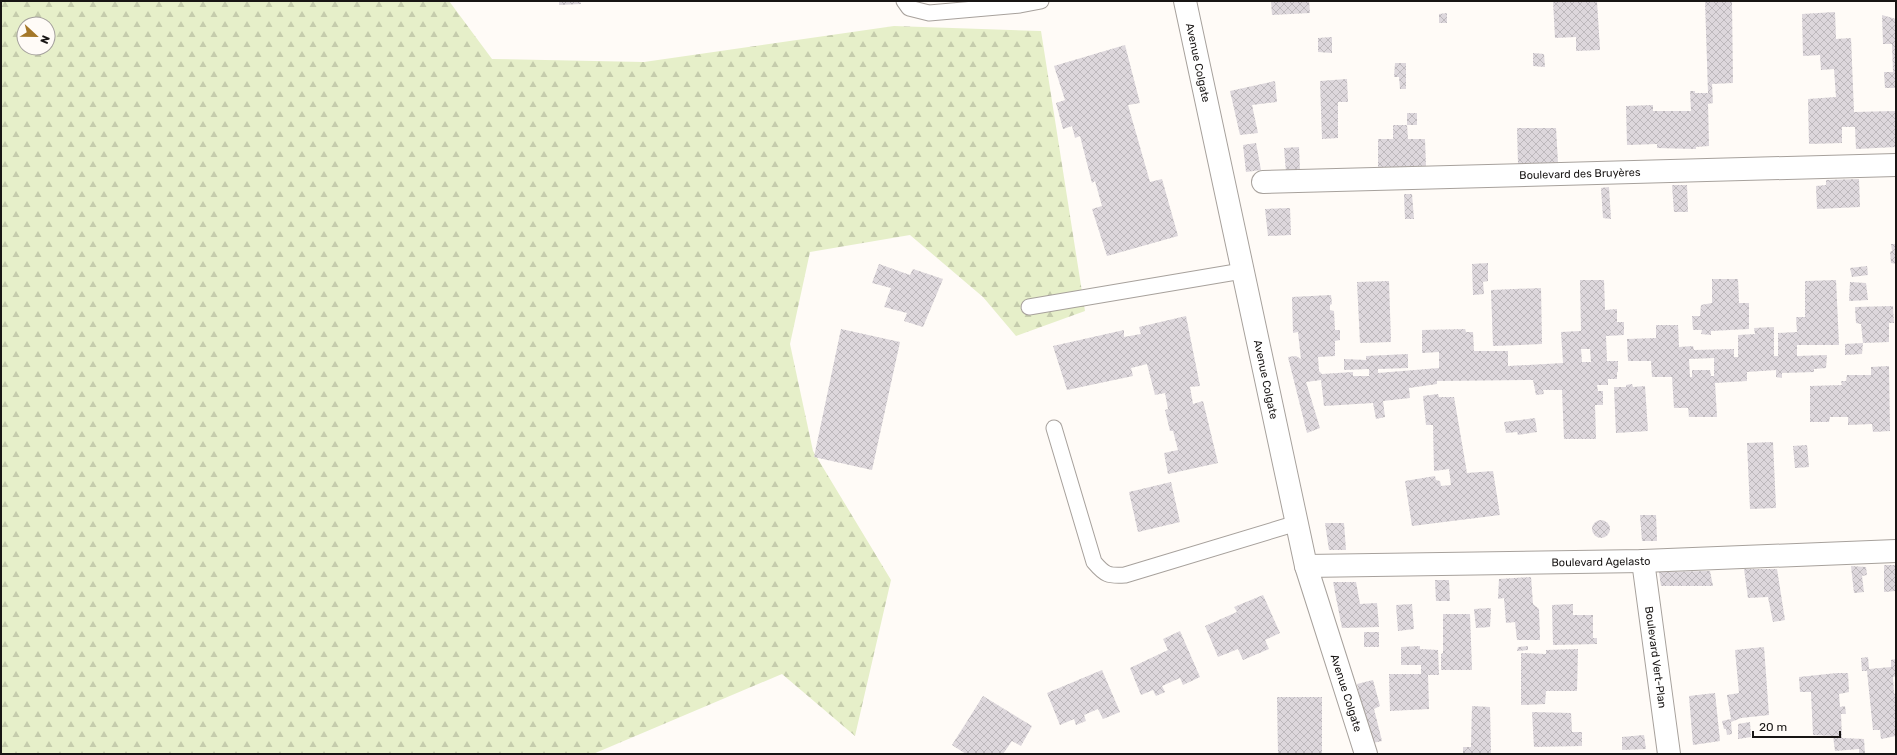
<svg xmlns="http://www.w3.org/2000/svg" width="1897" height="755" font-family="Rubik,sans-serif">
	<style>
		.forest { fill: url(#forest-firs); fill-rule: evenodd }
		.building { fill: url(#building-cross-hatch); fill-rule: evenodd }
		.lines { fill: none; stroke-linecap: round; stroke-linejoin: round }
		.service-casing { stroke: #a7a19c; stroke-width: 17 }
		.minor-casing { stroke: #a7a19c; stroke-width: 24 }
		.tertiary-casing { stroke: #a7a19c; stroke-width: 24 }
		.service { stroke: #fff; stroke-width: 15 }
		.minor { stroke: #fff; stroke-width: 22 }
		.tertiary { stroke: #fff; stroke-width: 22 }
		.labels { text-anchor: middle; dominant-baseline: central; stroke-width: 3.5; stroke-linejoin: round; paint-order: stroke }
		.street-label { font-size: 11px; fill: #181514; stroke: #fffbf7 }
	</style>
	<defs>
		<pattern id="forest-firs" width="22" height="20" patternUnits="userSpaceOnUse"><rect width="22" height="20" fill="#e6efc9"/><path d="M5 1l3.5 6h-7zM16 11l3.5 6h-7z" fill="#c5ccac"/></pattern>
		<pattern id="building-cross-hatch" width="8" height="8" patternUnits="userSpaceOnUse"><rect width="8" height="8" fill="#ddd7dc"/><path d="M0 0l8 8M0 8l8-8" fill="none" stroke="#bdb8bc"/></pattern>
	</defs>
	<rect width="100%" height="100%" fill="#fffbf7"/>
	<path class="forest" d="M1 1H449L492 59 644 62 894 26 1041 31 1085 311 1016 336 983 297 910 235 810 252 790 344 813 451 891 580 855 736 782 674 593 754H1ZM24 24H48V48H24Z"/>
	<g class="building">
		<polygon points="559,1 580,1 581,4 559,5"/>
		<polygon points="1271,1 1309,1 1310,13 1272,15"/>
		<polygon points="1553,1 1597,1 1600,50 1576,51 1576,37 1555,38"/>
		<polygon points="1705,1 1732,1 1733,83 1712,84 1713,103 1708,104 1709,146 1696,147 1696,149 1657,148 1657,144 1627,145 1626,106 1653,105 1653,111 1691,111 1690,91 1695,91 1695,93 1708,93"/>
		<polygon points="1835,12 1836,39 1851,38 1854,112 1896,111 1896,147 1856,149 1855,127 1842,127 1842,143 1809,144 1808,99 1836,97 1834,69 1821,70 1820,55 1803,56 1802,14"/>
		<polygon points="1447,13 1447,23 1439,23 1439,14"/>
		<polygon points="1882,15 1896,19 1896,88 1885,88 1884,72 1893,72 1892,44 1883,44"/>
		<polygon points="1332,37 1332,53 1318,52 1318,38"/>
		<polygon points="1125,45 1140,103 1128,105 1150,182 1162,179 1178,236 1107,256 1092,209 1102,206 1095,181 1092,183 1080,136 1075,138 1072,126 1063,129 1056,103 1065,100 1054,66"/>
		<polygon points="1533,53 1544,54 1545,67 1533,66"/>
		<polygon points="1395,63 1406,63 1406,89 1400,89 1399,77 1394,77"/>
		<polygon points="1347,79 1348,102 1338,102 1338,138 1322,139 1320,81"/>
		<polygon points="1275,81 1277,102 1252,105 1258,133 1240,135 1230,91"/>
		<polygon points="1407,113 1417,113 1417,125 1407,125 1408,139 1425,139 1426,166 1407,168 1378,168 1378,139 1393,139 1393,125 1407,125"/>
		<polygon points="1517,128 1556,128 1558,163 1518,164"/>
		<polygon points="1256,143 1261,170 1246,172 1243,145"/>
		<polygon points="1299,147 1300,171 1286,172 1284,148"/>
		<polygon points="1859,179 1860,207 1817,209 1816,186 1826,185 1826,180"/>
		<polygon points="1672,185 1687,185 1688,212 1674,212"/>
		<polygon points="1609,187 1611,219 1603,218 1601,188"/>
		<polygon points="1404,194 1412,194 1414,219 1405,219"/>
		<polygon points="1290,208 1291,235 1268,236 1265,209"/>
		<polygon points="1891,244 1896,244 1896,264 1891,263 1890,252 1892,251"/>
		<polygon points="1488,263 1488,281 1483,282 1484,294 1473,295 1472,264"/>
		<polygon points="879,264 910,275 913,269 943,279 923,327 904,321 907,313 884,307 891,288 872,283"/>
		<polygon points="1867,266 1868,275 1852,277 1850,268"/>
		<polygon points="1712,279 1738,279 1739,303 1749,303 1749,329 1711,331 1711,335 1701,334 1702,330 1693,330 1692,316 1700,316 1701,305 1712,303"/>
		<path d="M1580 280H1604L1605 310 1617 309V322H1624V335L1606 336 1607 361H1618V372H1617V379H1608V385H1597L1598 391H1603V405H1595L1596 439H1564L1562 390H1543L1544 394 1536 395 1533 380 1437 381V384L1409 388 1410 398 1383 401 1385 417 1376 419 1373 403 1324 406 1321 380 1306 382 1320 428 1307 433 1288 357 1296 356 1301 359 1298 332 1293 333 1292 297 1331 295 1332 304 1330 305V310L1334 311 1335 330H1340V340L1335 341V356L1318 357 1319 371 1322 374 1353 372V376H1369V369L1344 370V359L1366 360V356L1408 354V368L1378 369V373L1439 368V352L1422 353V330L1465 329 1466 332H1473L1474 351H1508V366L1563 363 1561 332 1581 331ZM1581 349H1590L1591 362H1582Z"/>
		<path d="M1836 280 1839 345H1797V356L1827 355 1826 368 1814 369V372L1782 373V378L1776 377V370L1747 372V381L1715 383 1717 417H1689L1688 408H1674L1672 377H1652L1651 361H1628L1627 339 1656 338V325H1678L1679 347 1693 346 1694 350 1734 349V357H1738V335L1755 334 1754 328 1774 327V356H1778V333L1797 332 1796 317H1805V281ZM1714 358V376H1711L1710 370H1692V377H1690L1689 359Z"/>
		<polygon points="1389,281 1391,342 1360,343 1357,282"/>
		<polygon points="1850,282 1866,283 1868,300 1849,301"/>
		<polygon points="1541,288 1542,344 1493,346 1491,290"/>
		<polygon points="1893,306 1894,323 1889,323 1889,342 1863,343 1861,324 1856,323 1855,307"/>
		<polygon points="1186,316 1200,386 1190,387 1193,404 1203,401 1218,463 1168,474 1164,453 1178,450 1173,431 1170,431 1165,410 1168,409 1165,393 1155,395 1147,364 1131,368 1133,376 1067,390 1053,346 1124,330 1124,337 1141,334 1139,327"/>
		<polygon points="841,329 900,342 872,470 814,457"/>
		<polygon points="1863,343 1862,354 1845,355 1845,344"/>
		<polygon points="1889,366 1890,431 1873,432 1872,424 1848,425 1848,417 1830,417 1829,422 1810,422 1810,386 1842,385 1841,381 1846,381 1847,375 1871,375 1871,367"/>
		<polygon points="1632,384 1633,387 1645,386 1648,431 1616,433 1614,387 1626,387 1626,385"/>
		<polygon points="1438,394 1439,397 1454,397 1467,473 1493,471 1500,515 1412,526 1405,481 1435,476 1436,480 1440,481 1441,486 1451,485 1449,469 1434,471 1433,425 1426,425 1423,396"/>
		<polygon points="1535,418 1537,432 1518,435 1517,432 1506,433 1504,422"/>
		<polygon points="1773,442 1776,508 1750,509 1747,443"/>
		<polygon points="1807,445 1809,467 1795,468 1793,446"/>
		<polygon points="1171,482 1180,522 1138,532 1129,492"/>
		<polygon points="1640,515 1656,515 1657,541 1642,541"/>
		<circle cx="1601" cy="529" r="9"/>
		<polygon points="1325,523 1344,523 1346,550 1329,550"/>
		<polygon points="1884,565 1896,565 1896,591 1884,592"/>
		<polygon points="1851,566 1866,567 1867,575 1862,576 1864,592 1854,593"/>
		<polygon points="1744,569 1777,569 1785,620 1773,622 1768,597 1748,598"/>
		<polygon points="1710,571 1713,586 1661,586 1659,572"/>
		<polygon points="1531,577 1533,604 1539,609 1540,640 1517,640 1515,622 1506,623 1504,598 1498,599 1499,579"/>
		<polygon points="1435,580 1449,580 1450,601 1436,601"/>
		<polygon points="1333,582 1356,582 1360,604 1377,603 1379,627 1342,628"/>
		<polygon points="1263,595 1280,633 1265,640 1269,649 1243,660 1238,649 1218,657 1205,626 1237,612 1234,607"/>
		<polygon points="1412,604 1414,629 1398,631 1396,605"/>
		<polygon points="1573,604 1573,615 1593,615 1593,638 1597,638 1597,644 1553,645 1552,605"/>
		<polygon points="1491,608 1490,627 1476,628 1474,609"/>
		<polygon points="1443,614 1470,614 1472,670 1441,670 1441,654 1443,653"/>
		<polygon points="1180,631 1200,677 1183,685 1180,678 1162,686 1165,692 1156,696 1153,690 1141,695 1130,668 1168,650 1163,639"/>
		<rect x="1364" y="632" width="15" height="15"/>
		<polygon points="1420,646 1420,649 1438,650 1439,675 1428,675 1429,709 1390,711 1389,674 1421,674 1421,665 1401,665 1401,647"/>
		<polygon points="1528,646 1528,650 1517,651 1518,647"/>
		<polygon points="1764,647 1769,715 1741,718 1731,722 1732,734 1727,735 1726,729 1724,729 1722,721 1731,719 1727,695 1739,693 1735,650"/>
		<polygon points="1578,649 1577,691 1546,691 1545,704 1521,705 1521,653 1546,654 1546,650"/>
		<polygon points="1868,657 1869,669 1891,667 1891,660 1896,659 1896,676 1893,677 1894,693 1896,696 1896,736 1881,739 1880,730 1873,730 1867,671 1862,671 1861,658"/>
		<polygon points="1102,670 1120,712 1103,719 1098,709 1084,715 1086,721 1076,725 1074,719 1060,725 1047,693"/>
		<polygon points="1837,673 1848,673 1849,692 1839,694 1840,707 1845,706 1846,714 1841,714 1842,738 1864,739 1865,754 1859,754 1859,749 1835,751 1833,736 1813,735 1811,692 1800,692 1799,677"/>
		<polygon points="1373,680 1380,706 1374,709 1382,741 1373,743 1363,712 1357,684"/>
		<polygon points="1715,693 1720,741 1693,745 1689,696"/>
		<polygon points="983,696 1032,726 1021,746 1012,741 1003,754 966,754 952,745"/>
		<polygon points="1277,697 1322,697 1322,754 1278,754"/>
		<polygon points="1472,706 1490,707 1491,753 1463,753 1463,747 1471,747"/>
		<polygon points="1532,712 1571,713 1572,732 1582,732 1582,746 1534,747"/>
		<polygon points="1750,722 1751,737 1738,739 1738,724"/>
		<polygon points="1644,735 1646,749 1622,750 1622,737"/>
	</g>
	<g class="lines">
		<g class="service-casing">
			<g id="service">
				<polyline points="904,1 909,8 929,13 1020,5 1041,1"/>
				<polyline points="1029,307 1242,271"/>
				<path d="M1054 428 1094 562C1105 575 1108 576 1125 575L1297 523"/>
			</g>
		</g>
		<g class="minor-casing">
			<g id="minor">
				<path id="s1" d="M1263 182 1896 165"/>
				<path id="s2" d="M1643 561 1669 754"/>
				<path id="s3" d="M1306 566 1643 561 1896 551"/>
			</g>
		</g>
		<g class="tertiary-casing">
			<g id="tertiary">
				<path id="s4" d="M1185 1 1306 566 1366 754"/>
			</g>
		</g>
		<use href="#service" class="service"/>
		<use href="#minor" class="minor"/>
		<use href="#tertiary" class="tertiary"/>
	</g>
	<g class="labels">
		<g class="street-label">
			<text stroke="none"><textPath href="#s4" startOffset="63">Avenue Colgate</textPath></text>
			<text stroke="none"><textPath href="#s1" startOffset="317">Boulevard des Bruyères</textPath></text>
			<text stroke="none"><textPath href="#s4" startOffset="387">Avenue Colgate</textPath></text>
			<text stroke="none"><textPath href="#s3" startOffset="295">Boulevard Agelasto</textPath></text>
			<text stroke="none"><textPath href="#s2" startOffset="97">Boulevard Vert-Plan</textPath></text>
			<text stroke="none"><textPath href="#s4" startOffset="711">Avenue Colgate</textPath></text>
		</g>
	</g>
	<rect width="1897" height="755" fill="none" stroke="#181514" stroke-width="4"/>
	<g transform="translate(36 36) rotate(112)"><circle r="19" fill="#fffbf7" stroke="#a39f9c"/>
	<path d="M0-3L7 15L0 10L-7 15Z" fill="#a47729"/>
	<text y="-6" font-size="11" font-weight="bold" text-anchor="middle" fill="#181514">N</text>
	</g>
	<path d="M1753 731v6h87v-6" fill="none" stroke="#181514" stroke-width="2"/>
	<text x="1759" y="731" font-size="12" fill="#181514" stroke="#fffbf7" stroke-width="3" paint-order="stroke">20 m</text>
</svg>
